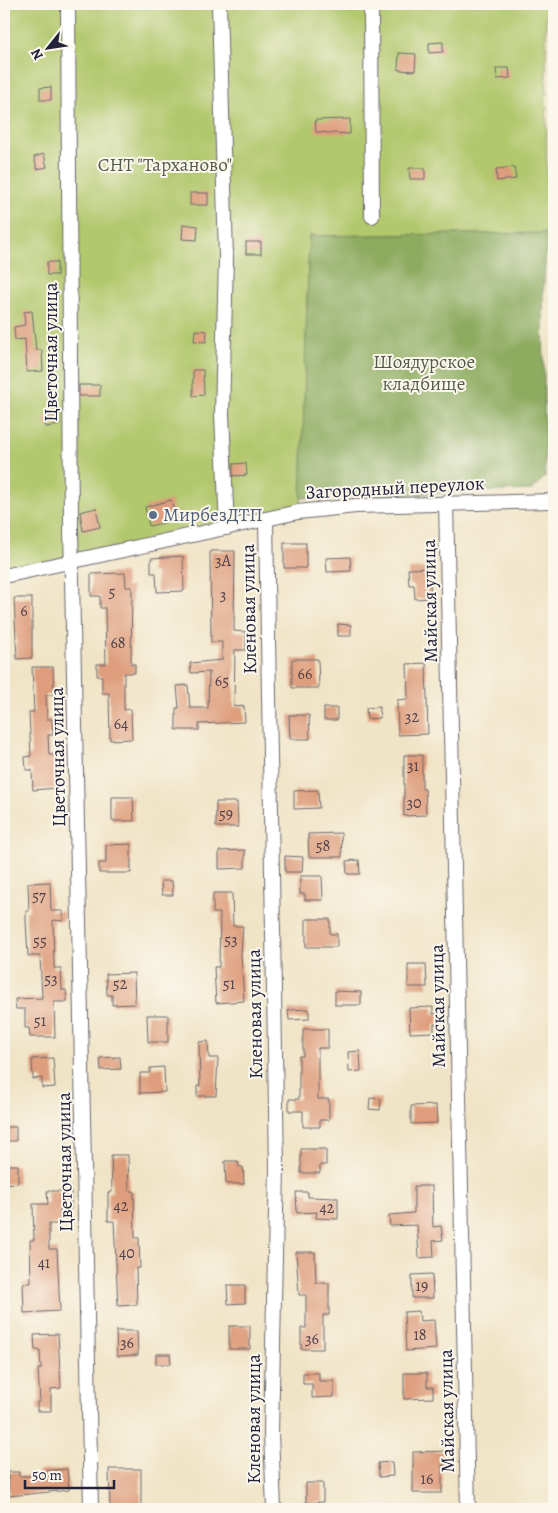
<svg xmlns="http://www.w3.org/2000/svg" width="558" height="1513" font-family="Alegreya,serif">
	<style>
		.green { fill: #b2c86d; stroke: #6a7554 }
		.forest { fill: #8dac60; stroke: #58674e }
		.building { fill: #de9d7b }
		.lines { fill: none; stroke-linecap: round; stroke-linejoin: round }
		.street-casing { stroke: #6a666c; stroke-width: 16 }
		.street { stroke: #fff; stroke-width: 14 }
		.service-dot { fill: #5c6f8a; stroke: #fbf7ec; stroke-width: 2 }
		.labels { text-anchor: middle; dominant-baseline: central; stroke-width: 4; stroke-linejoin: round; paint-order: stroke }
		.number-label { font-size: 16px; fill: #51414b }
		.park-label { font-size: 19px; fill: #545c4c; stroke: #fbf7ec }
		.street-label { font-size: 19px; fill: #22223b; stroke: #fbf7ec }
		.service-label { font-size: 19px; fill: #4e5e75; stroke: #fbf7ec; text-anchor: start }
	</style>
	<rect width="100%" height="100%" fill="#fbf7ec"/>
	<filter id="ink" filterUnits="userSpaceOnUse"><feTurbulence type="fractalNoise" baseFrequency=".02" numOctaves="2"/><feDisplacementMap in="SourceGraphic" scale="10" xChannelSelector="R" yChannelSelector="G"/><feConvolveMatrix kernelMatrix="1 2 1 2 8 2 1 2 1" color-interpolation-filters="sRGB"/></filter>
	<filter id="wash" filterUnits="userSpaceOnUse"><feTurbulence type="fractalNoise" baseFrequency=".0096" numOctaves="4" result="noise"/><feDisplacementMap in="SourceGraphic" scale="20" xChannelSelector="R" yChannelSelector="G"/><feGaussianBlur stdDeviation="1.12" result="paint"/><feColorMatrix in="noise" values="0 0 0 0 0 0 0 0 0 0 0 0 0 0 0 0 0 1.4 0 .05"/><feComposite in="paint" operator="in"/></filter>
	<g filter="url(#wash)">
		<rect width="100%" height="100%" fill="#f0e4c6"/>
		<polygon class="green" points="4,4 546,4 547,233 309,236 301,508 4,574"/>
		<polygon class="forest" points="547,233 543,295 545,477 532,490 301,498 309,236"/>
		<g id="blocks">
			<g class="building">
				<polygon points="443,42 443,52 429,53 429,43"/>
				<polygon points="399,53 416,54 415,71 398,70"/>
				<polygon points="496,68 509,68 510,78 497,79"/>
				<polygon points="51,87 51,100 40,100 40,88"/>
				<polygon points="350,119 350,134 316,132 315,120"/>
				<polygon points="44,154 47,167 37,169 34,157"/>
				<polygon points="514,167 516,179 497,181 496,169"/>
				<polygon points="409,168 425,168 425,179 410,179"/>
				<rect x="190" y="193" width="18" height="12"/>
				<polygon points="183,224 198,226 197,240 182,239"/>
				<rect x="246" y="242" width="15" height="12"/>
				<rect x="47" y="262" width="10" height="13"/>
				<polygon points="32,311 36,350 42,350 43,371 27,372 25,339 15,340 14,327 25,325 24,312"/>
				<polygon points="195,330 207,331 206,342 194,341"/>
				<polygon points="193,370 203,370 204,395 193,396"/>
				<rect x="79" y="385" width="21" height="11"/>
				<polygon points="59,415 60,425 46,427 44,417"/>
				<polygon points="246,463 247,475 233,476 233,464"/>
				<polygon points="171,500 176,520 149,526 145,507"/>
				<polygon points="96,508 100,527 83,531 80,512"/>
				<rect x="284" y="543" width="22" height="25"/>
				<polygon points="210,551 235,551 234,631 246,632 246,650 235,650 234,707 244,706 245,722 199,724 199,730 176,730 176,708 179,708 177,686 188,685 190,708 208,708 209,672 191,673 190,663 222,660 222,642 211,642"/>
				<polygon points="183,556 184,591 157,592 156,573 151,573 151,558"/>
				<polygon points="350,557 351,571 327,572 326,558"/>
				<polygon points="429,568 431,598 415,599 414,585 409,585 408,569"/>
				<polygon points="125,573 126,587 132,587 131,664 135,664 135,673 124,673 124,710 131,709 132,739 110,740 109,693 102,693 102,676 97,676 97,664 106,664 105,608 100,608 100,596 91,596 91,574"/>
				<polygon points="14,598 32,598 32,658 17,659"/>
				<polygon points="338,624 351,625 351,636 338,636"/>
				<polygon points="292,659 318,659 319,688 292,688"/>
				<polygon points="426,663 428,734 398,735 397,700 408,699 407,664"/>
				<polygon points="32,667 53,667 54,695 46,695 47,719 52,719 53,735 48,735 49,755 55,755 57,788 33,790 32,770 26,770 25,757 31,756 29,712 34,712"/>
				<polygon points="379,707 380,718 367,719 366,708"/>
				<rect x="324" y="708" width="13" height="12"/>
				<polygon points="289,715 309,715 310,739 290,739"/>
				<polygon points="404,755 422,755 422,789 425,789 426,815 404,816"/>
				<polygon points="318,790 319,808 294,809 294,791"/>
				<polygon points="112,797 133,797 134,821 112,821"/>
				<polygon points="216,802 237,802 238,827 216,827"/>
				<polygon points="341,833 342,857 309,857 308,834"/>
				<polygon points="131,844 131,873 99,873 99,863 106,863 106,845"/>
				<polygon points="245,850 245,868 219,869 219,851"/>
				<polygon points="285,856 303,857 302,872 285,872"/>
				<polygon points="359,860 360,874 347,874 346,861"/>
				<polygon points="300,876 322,876 323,900 305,900 305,894 300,894"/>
				<polygon points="161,881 172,881 173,895 162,895"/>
				<polygon points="50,882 51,911 63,911 63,921 53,920 54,968 61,968 62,990 66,990 67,1002 54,1002 55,1037 30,1037 29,1028 25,1028 25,1009 16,1009 15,999 42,998 40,956 28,956 26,920 26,911 29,911 28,883"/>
				<polygon points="213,893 232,893 233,926 243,926 241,954 244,1001 216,1003 214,967 219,967 220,913 213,913"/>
				<polygon points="306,919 330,919 330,934 337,934 337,947 306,947"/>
				<polygon points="408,964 426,964 427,987 408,987"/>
				<polygon points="134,973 135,1004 112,1005 112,995 107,995 106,974"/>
				<polygon points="335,991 361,992 361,1005 335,1005"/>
				<polygon points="433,1007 433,1014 439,1013 439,1024 434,1024 434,1032 410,1033 409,1008"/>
				<polygon points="309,1009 309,1019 289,1020 288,1010"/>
				<polygon points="147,1015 168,1015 168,1042 148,1042"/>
				<polygon points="303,1029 328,1029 328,1048 318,1048 318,1099 329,1099 329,1120 320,1120 320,1127 303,1127 303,1111 289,1111 289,1099 299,1099 299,1056 303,1056"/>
				<polygon points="208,1041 209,1058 218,1058 216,1096 197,1096 197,1086 200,1086 199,1042"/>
				<polygon points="360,1051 361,1071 349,1072 348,1052"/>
				<polygon points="120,1057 121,1069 101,1070 100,1058"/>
				<polygon points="53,1058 55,1087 42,1088 42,1078 33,1079 32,1059"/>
				<polygon points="164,1067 165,1092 140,1093 140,1073 150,1073 150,1068"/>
				<polygon points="370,1098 381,1099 380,1110 369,1109"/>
				<polygon points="436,1105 437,1123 411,1124 411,1106"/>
				<rect x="4" y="1127" width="12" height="14"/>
				<polygon points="301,1149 326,1149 326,1165 320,1165 320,1173 301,1173"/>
				<polygon points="111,1155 128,1155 129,1191 134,1191 135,1238 139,1238 140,1268 136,1268 137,1305 118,1306 114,1221 108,1221 108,1192 112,1192"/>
				<polygon points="225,1161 238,1161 239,1167 243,1167 244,1184 226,1184"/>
				<polygon points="4,1165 18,1165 18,1183 4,1184"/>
				<polygon points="414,1186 432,1186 433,1227 441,1226 443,1240 433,1241 434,1257 419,1258 417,1225 390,1226 389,1215 414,1213"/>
				<polygon points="47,1191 71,1191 71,1209 60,1209 60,1224 49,1224 49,1249 57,1249 60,1311 24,1313 23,1283 31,1283 30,1240 34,1240 33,1204 48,1204"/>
				<polygon points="296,1192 308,1192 308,1197 338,1198 338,1219 316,1218 317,1212 297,1213"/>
				<polygon points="296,1252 315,1252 316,1283 329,1283 329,1315 323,1315 323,1349 301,1349 301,1328 306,1328 306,1295 299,1295"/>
				<polygon points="432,1274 433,1298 412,1298 412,1275"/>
				<polygon points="227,1285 245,1285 245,1303 228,1304"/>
				<polygon points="419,1311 420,1321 434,1320 436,1349 406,1351 404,1312"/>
				<rect x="229" y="1326" width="21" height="23"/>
				<polygon points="116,1331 137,1331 138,1355 117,1356"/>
				<polygon points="58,1334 61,1388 51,1389 51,1411 37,1411 37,1402 40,1402 38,1369 41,1369 40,1350 35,1350 34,1335"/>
				<polygon points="156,1354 170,1354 171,1364 156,1364"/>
				<polygon points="303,1373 319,1373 319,1381 334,1381 334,1397 312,1398 312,1384 303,1384"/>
				<polygon points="404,1373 427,1373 427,1387 433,1387 433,1398 404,1399"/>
				<polygon points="449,1451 449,1465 442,1465 442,1493 413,1493 413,1452"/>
				<polygon points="392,1462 393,1476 379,1477 378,1463"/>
				<polygon points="67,1469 69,1490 9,1496 8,1472 19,1472 19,1476 38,1476 38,1471"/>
				<polygon points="109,1469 141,1469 141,1509 110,1509"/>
				<polygon points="306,1483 323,1483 323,1502 306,1503"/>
			</g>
		</g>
	</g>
	<g filter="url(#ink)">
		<use href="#blocks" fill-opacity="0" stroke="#6a666c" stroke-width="1"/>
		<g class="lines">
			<g class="street-casing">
				<g id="street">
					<polyline points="68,4 71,529 91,1509"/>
					<polyline points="219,4 226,258 222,414 227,528"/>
					<polyline points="371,4 372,216"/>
					<polyline points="446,502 468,1509"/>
					<polyline points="266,519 277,1168 271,1433 274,1509"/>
					<polyline points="4,576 298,512 356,506 554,501"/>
				</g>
			</g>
			<use href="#street" class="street"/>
		</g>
	</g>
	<circle class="service-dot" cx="153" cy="515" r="5"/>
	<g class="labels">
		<g class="number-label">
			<text x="223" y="561">3А</text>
			<text x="112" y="592">5</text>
			<text x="223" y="595">3</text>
			<text x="24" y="611">6</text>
			<text x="118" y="643">68</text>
			<text x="305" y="674">66</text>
			<text x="222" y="681">65</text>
			<text x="412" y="717">32</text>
			<text x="121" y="724">64</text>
			<text x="413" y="766">31</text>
			<text x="414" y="803">30</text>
			<text x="226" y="814">59</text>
			<text x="323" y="846">58</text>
			<text x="39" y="896">57</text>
			<text x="231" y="940">53</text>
			<text x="40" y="941">55</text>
			<text x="51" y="979">53</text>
			<text x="120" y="984">52</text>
			<text x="229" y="984">51</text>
			<text x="40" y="1021">51</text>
			<text x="121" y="1206">42</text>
			<text x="327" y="1208">42</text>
			<text x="127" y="1253">40</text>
			<text x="44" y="1263">41</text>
			<text x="422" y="1286">19</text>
			<text x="420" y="1335">18</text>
			<text x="312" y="1339">36</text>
			<text x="127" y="1343">36</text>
			<text x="427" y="1479">16</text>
		</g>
		<g class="park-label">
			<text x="165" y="165">СНТ "Тарханово"</text>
			<text x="424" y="362">Шоядурское<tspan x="424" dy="22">кладбище</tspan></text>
		</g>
		<g class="street-label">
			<text transform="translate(51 352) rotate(-90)">Цветочная улица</text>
			<text transform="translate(395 488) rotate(-3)">Загородный переулок</text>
			<text transform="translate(430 601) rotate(-91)">Майская улица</text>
			<text transform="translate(249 609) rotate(-91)">Кленовая улица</text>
			<text transform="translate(58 757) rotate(-91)">Цветочная улица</text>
			<text transform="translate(438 1006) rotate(-91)">Майская улица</text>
			<text transform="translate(255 1014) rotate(-91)">Кленовая улица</text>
			<text transform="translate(65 1162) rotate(-91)">Цветочная улица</text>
			<text transform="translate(447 1411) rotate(-91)">Майская улица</text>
			<text transform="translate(254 1419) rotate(-90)">Кленовая улица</text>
		</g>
		<g class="service-label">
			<text x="163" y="515">МирбезДТП</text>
		</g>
	</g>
	<rect width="558" height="1513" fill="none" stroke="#fbf7ec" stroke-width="20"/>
	<g transform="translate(48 48) rotate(240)" stroke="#fbf7ec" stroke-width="4" paint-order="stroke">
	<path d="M0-4L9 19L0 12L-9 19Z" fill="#22223b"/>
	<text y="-8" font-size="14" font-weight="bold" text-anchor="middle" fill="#22223b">N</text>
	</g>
	<path d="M25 1480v8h89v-8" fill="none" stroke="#22223b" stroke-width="2.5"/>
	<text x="32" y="1480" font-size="15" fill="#22223b" stroke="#fbf7ec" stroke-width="4" paint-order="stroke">50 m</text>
</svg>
